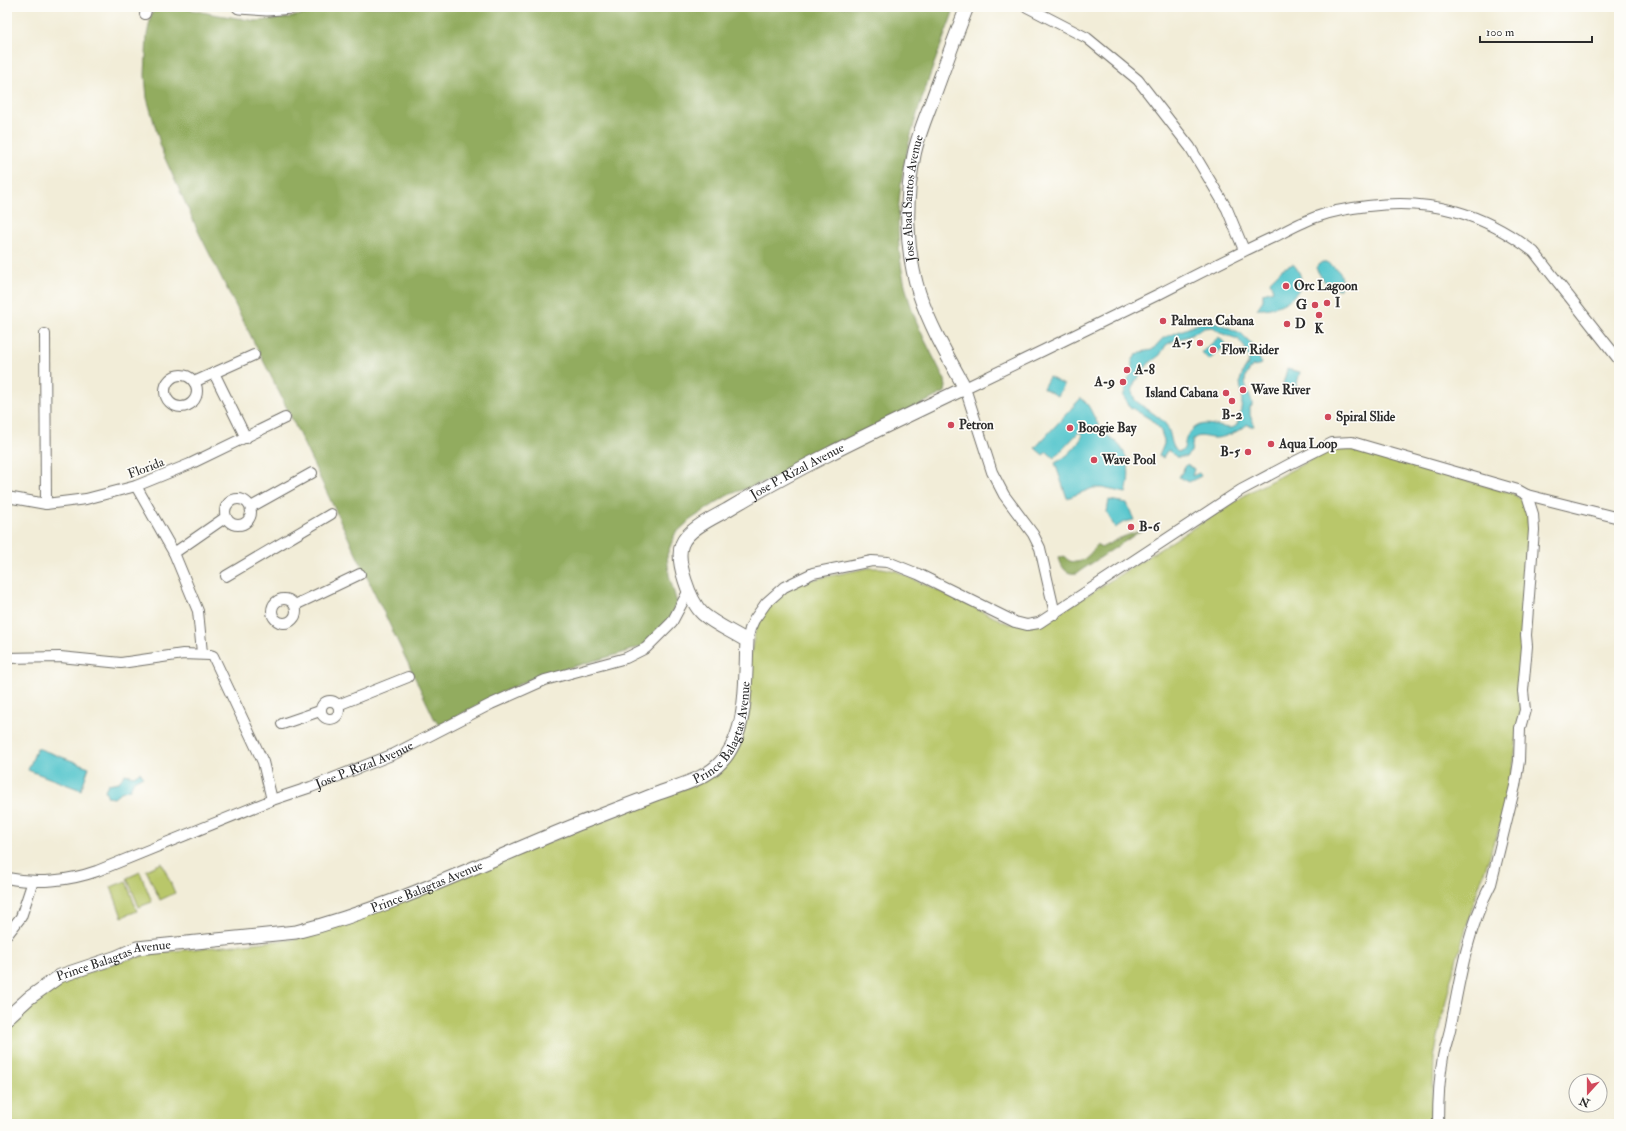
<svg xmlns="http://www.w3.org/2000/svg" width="1626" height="1131" font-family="'IM FELL Double Pica',serif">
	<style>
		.green { fill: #b9c76a; stroke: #72794a }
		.forest { fill: #92ac5e; stroke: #5e6c44 }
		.water { fill: #5ac7ce; stroke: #42797c; fill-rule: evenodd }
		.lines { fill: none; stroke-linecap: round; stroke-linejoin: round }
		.minor-casing { stroke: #716f68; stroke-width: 12 }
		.major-casing { stroke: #716f68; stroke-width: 15 }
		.minor { stroke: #fff; stroke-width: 10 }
		.major { stroke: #fff; stroke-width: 13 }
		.poi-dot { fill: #d1495b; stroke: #fdfcf7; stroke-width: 1.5 }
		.labels { text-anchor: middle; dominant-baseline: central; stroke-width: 3.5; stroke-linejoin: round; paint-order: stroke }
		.street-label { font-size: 13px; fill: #2b2b2b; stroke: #fdfcf7 }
		.poi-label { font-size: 13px; font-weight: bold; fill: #2b2b2b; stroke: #fdfcf7; text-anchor: start }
	</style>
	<rect width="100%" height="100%" fill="#fdfcf7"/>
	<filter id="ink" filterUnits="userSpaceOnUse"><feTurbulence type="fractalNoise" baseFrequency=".025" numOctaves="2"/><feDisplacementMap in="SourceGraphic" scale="8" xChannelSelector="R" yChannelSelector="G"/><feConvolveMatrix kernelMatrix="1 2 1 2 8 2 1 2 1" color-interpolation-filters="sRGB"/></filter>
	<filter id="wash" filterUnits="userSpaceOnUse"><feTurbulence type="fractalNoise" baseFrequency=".012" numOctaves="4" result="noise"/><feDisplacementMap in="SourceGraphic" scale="16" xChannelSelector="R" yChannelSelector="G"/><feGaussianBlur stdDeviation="0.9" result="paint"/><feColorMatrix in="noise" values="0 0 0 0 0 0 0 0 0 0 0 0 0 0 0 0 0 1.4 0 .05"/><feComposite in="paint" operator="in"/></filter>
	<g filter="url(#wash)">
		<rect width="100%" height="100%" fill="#f2edd8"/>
		<g class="green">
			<path d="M1343 448 1353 449 1511 493C1521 498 1525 503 1528 513L1524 682 1514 761 1501 824 1477 892 1451 978 1434 1057 1432 1124H7V1027L36 1000 56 984 115 963 153 953 296 939 336 927 703 781 728 761 756 628 764 612 779 596 797 583 868 568H882L896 571 1009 624 1050 619 1250 492 1322 454 1334 449Z"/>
			<polygon points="162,863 175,893 160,900 146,870"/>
			<polygon points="140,872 152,902 139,907 127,878"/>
			<polygon points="126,881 137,911 122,917 111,887"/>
		</g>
		<g class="forest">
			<path d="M156 7H178L212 14 256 21 286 18 336 7H955C920 104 878 195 909 300 917 328 932 354 945 380L946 387 945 392 780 476 728 495 690 520 675 534 667 555 669 575 677 603 670 619 643 646 619 654 535 677 496 695 443 724H438L434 718 281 396 199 233 163 154 147 98 145 75 147 35 151 16Z"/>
			<path d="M1142 530 1077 573C1066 575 1062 568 1059 558L1064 556C1076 571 1091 555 1097 544L1101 548 1120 538Z"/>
		</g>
		<g class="water">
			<path d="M1322 262H1326C1339 270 1345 274 1340 289 1329 289 1321 278 1316 268L1318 265Z"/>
			<path d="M1293 264C1317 289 1281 311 1257 309L1263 300V293L1273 290 1270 281 1282 269Z"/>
			<path d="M1203 322H1215L1241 333 1251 343 1262 364 1254 367 1253 365C1251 368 1248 372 1246 376 1242 387 1253 395 1252 406L1250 407V415L1254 426H1249L1248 424C1239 431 1224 439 1212 438 1204 437 1200 434 1193 439L1191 452 1186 457H1176L1169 450 1166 452 1163 458 1159 456 1164 444V440L1160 429 1150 419 1130 407 1123 396 1125 392V385L1132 372V361L1136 355 1141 352 1152 350 1163 338ZM1213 327 1223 334 1238 339 1245 348 1249 357 1248 364 1243 372 1240 381 1242 403 1239 420 1236 426 1232 428C1215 428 1200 415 1187 437 1184 441 1186 447 1182 451L1178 452C1170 446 1172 435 1167 426 1160 416 1144 408 1135 400L1132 392 1135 382 1148 364 1160 355 1166 345 1175 340 1189 336 1203 328Z"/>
			<polygon points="1219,337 1226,345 1209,360 1202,352"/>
			<polygon points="1287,369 1300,372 1295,391 1282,388"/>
			<polygon points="1049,377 1064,385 1058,396 1043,388"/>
			<path d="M1081 398C1091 406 1092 415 1099 426 1102 433 1109 436 1115 441 1130 454 1131 475 1126 493L1102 488H1093L1067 498 1055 463C1067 457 1077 447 1083 435L1079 432 1077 434 1054 458 1047 452 1043 455 1035 448Z"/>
			<polygon points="1187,464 1194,469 1192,476 1199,473 1201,476 1189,482 1179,477"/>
			<polygon points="1109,500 1127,503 1134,520 1124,522 1115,528 1107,512"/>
			<polygon points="37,748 89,767 81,790 28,770"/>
			<polygon points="140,772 143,776 134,781 130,789 121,792 114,798 108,797 105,790 108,784 119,782 125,774 134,776"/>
		</g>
	</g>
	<g filter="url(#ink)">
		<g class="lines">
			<g class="minor-casing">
				<g id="minor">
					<polyline points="1027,7 1087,38 1138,80 1190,147 1227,209 1244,250"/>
					<polyline points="145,14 147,7"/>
					<polyline points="45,334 46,504"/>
					<polyline points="214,373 246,438"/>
					<circle cx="181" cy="391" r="16"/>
					<polyline points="194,382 254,355"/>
					<polyline points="136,486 174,553 198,611 202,653"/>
					<polyline points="1527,495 1619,518"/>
					<polyline points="7,497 46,504 86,499 136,486 190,464 285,418"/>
					<circle cx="238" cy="512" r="13"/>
					<polyline points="251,507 312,473"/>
					<polyline points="174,553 226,517"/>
					<polyline points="226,576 331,514"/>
					<circle cx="284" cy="611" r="12"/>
					<polyline points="295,605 360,574"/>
					<path d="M1055 614 1040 548 1033 534 1004 495 992 472 965 388C1030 357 1094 326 1159 294 1198 274 1236 254 1276 236 1289 229 1302 222 1316 217 1332 211 1350 208 1368 206 1432 198 1483 213 1534 252L1619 360"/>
					<path d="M747 641 750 629 754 620 766 603 784 587 813 573 872 561 888 562 918 574 1015 622 1027 625 1039 623 1241 490 1290 464 1332 443 1352 442 1369 447 1518 490 1527 495 1533 514 1534 530 1526 635 1527 646 1523 691 1525 710 1520 728 1519 761 1515 786 1491 884C1468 928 1460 977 1451 1025 1449 1036 1445 1046 1443 1057 1439 1079 1438 1102 1438 1124"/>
					<polyline points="7,658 60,657 121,663 183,654 210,655 213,656 263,762 272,800"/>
					<circle cx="330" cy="710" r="9"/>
					<polyline points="338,705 408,677"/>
					<polyline points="282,724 320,711"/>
					<path id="s1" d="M7 878C36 884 69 881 97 871L272 800 311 787 394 754 491 704 545 680 626 658 646 648 672 622 689 590"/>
					<polyline points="7,935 21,917 33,881"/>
				</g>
			</g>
			<g class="major-casing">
				<g id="major">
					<polyline points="239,7 267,9 292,7"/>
					<path id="s2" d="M7 1018 29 998 60 976 117 957 137 948 296 932C392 908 485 861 578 824 605 814 632 803 659 793 680 785 706 779 721 762 749 733 745 678 747 641 733 632 716 625 703 614 690 602 675 560 682 544 688 529 713 518 727 510 803 464 884 427 965 388 948 357 930 326 919 293 905 249 905 199 914 155 918 135 926 117 933 98 944 68 955 37 967 7"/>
				</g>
			</g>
			<use href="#minor" class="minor"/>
			<use href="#major" class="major"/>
		</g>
	</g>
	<g class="poi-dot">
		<circle cx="1286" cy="286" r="4"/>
		<circle cx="1327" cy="303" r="4"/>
		<circle cx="1315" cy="305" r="4"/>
		<circle cx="1319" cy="315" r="4"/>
		<circle cx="1163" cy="321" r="4"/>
		<circle cx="1287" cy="324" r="4"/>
		<circle cx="1200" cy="343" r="4"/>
		<circle cx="1213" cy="350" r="4"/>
		<circle cx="1127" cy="370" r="4"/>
		<circle cx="1123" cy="382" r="4"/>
		<circle cx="1243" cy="390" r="4"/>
		<circle cx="1226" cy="393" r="4"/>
		<circle cx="1232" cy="401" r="4"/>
		<circle cx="1328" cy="417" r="4"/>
		<circle cx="951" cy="425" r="4"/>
		<circle cx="1070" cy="428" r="4"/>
		<circle cx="1271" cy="444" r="4"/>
		<circle cx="1248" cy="452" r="4"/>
		<circle cx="1094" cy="460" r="4"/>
		<circle cx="1131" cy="527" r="4"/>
	</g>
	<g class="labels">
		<g class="street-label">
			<text stroke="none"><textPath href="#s2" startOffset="1549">Jose Abad Santos Avenue</textPath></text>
			<text transform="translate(146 468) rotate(-21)">Florida</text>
			<text stroke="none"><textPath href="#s2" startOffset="1160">Jose P. Rizal Avenue</textPath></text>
			<text stroke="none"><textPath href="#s2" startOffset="795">Prince Balagtas Avenue</textPath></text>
			<text stroke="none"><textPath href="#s1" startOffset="379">Jose P. Rizal Avenue</textPath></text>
			<text stroke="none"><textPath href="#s2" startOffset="448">Prince Balagtas Avenue</textPath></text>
			<text stroke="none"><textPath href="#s2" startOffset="124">Prince Balagtas Avenue</textPath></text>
		</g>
		<g class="poi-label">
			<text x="1294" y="286">Orc Lagoon</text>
			<text x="1335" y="303">I</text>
			<text x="1307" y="305" text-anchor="end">G</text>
			<text x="1171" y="321">Palmera Cabana</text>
			<text x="1295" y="324">D</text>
			<text x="1319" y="329" text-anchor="middle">K</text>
			<text x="1192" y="343" text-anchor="end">A-5</text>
			<text x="1221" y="350">Flow Rider</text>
			<text x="1135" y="370">A-8</text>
			<text x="1115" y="382" text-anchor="end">A-9</text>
			<text x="1251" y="390">Wave River</text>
			<text x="1218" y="393" text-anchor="end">Island Cabana</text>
			<text x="1232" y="415" text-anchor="middle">B-2</text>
			<text x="1336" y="417">Spiral Slide</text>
			<text x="959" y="425">Petron</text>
			<text x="1078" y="428">Boogie Bay</text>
			<text x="1279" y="444">Aqua Loop</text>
			<text x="1240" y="452" text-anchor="end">B-5</text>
			<text x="1102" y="460">Wave Pool</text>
			<text x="1139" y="527">B-6</text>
		</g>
	</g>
	<rect width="1626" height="1131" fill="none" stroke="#fdfcf7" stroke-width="24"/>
	<g transform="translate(1588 1093) rotate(201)"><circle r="19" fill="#fdfcf7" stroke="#a9a8a5"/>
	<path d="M0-3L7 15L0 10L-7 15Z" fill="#d1495b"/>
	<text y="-6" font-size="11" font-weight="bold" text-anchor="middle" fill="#2b2b2b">N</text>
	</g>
	<path d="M1480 36v6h112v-6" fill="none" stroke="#2b2b2b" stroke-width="2"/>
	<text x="1486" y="36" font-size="12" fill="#2b2b2b" stroke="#fdfcf7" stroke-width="3" paint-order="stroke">100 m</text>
</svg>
